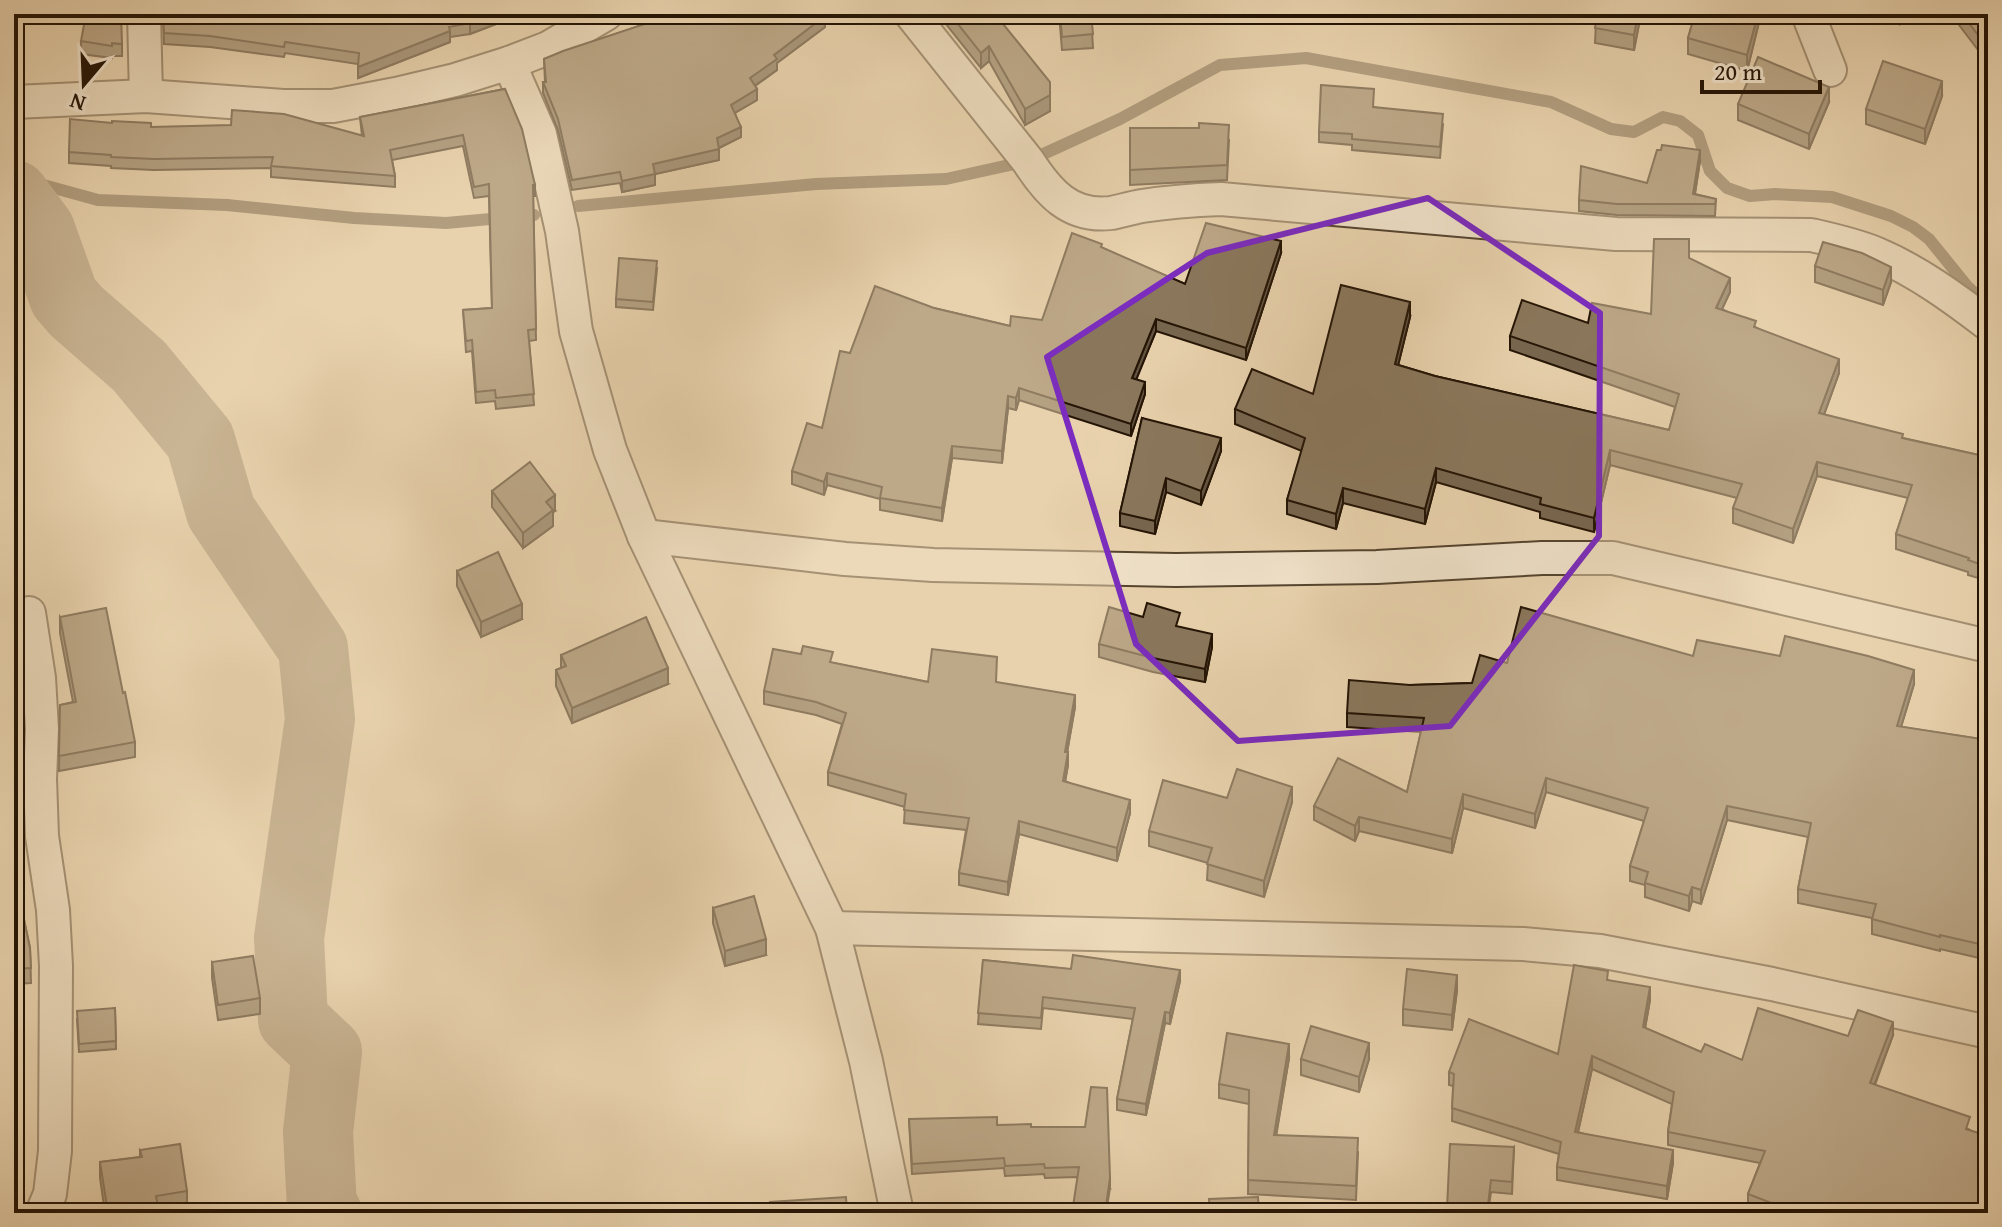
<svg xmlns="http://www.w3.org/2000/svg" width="2002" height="1227" font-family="'Gentium Book Plus',serif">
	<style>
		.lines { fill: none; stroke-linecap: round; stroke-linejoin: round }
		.stream { stroke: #715f48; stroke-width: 12 }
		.river { stroke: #a59174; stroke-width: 70 }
		.minor-casing { stroke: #55442f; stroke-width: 36 }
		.minor { stroke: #f0e2ca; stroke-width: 32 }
		.wall { fill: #77664f; stroke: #241405; stroke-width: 2 }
		.shaded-wall { fill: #615340; stroke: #241405; stroke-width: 2 }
		.building { fill: #8a775c; stroke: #241405; stroke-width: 2 }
		.marked { fill: none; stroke: #7b2cbf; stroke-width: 6; stroke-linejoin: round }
	</style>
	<rect width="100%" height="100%" fill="#e8d2ad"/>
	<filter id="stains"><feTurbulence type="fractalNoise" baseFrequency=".0025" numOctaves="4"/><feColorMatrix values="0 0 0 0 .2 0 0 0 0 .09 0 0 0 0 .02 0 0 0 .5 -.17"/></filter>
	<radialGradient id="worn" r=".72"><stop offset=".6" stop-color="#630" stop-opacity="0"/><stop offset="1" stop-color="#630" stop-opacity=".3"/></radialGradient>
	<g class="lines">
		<g class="stream">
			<polyline points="14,177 98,200 227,205 354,218 446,223 534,215"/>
			<polyline points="578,206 816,184 946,179 1028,161 1120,119 1220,65 1306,58 1551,102 1611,129 1634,132 1663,117 1680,121 1698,135 1710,171 1727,188 1750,196 1775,194 1832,197 1891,216 1913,227 1929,239 1967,286 1986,304"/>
		</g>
		<polyline class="river" points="14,195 40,230 64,297 76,311 139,366 200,440 221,512 313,648 320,719 289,938 293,1020 327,1052 318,1132 322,1209 327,1213"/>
		<g class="minor-casing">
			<g id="minor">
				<polyline points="144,14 146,96"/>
				<path d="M911 14 1028 161C1048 192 1070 218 1111 213 1121 211 1131 208 1142 206 1168 202 1195 200 1221 199L1616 234 1811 235C1833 240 1856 245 1877 254 1917 271 1954 298 1988 324"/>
				<polyline points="1808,14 1830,70"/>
				<polyline points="509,63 540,134 562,231 576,331 610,450 644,536 832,928 866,1061 897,1213"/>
				<polyline points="14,102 146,96 283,106 333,106 396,94 455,80 509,63 548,48 606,14"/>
				<polyline points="644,536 845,559 933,565 1176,570 1377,567 1542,558 1613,558 1988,646"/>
				<polyline points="29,613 39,678 42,729 40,779 42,836 53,910 56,966 55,1151 50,1194 42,1213"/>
				<polyline points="832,928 1523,944 1600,951 1772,984 1988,1032"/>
			</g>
		</g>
		<use href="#minor" class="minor"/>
	</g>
	<g class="wall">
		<polygon points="163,14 496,14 496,24 470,34 450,37 450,42 358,78 358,64 285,53 284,57 210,47 164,44"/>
		<polygon points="631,14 824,14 825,27 777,63 777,70 755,86 757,100 735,113 741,137 719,148 719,160 655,174 655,185 622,192 620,183 572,190 558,130 543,93 543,82 545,82 544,59 639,26"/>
		<polygon points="938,14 995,14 1050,111 1025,125 989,61 981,68"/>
		<polygon points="1059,14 1091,14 1093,48 1062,50"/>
		<polygon points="1526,14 1641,14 1634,50 1595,43 1596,22 1526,17"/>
		<polygon points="1695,14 1761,14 1747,71 1688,54 1688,38"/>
		<polygon points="1891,14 1911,14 1900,24"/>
		<polygon points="1959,14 1988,14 1988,63 1959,25"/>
		<polygon points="81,41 122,44 122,56 112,56 112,58 81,54"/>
		<polygon points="505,89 535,185 535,196 533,196 536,340 529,341 534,405 496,409 495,401 476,403 472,351 466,352 463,310 492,308 489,196 474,198 463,146 392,160 395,176 395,187 271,177 271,168 154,170 111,168 111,166 69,163 69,152 151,127 362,136 360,117"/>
		<polygon points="1942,96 1925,144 1866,124 1866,109"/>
		<polygon points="1829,102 1809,149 1738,120 1738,104"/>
		<polygon points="1374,107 1443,124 1440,158 1352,150 1352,145 1319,142 1319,132"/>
		<polygon points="1130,128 1229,140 1227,180 1130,185"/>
		<polygon points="1700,161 1695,194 1716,199 1715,216 1617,215 1579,211 1579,200 1647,183"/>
		<polygon points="1102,248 1185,284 1281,253 1246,360 1156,331 1136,379 1145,394 1131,436 1019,400 1016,410 1008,408 1002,463 952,458 942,521 880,510 880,499 827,485 824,495 792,484 792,471 822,428 850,353 934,308 1010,326 1042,320"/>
		<polygon points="1689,259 1730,292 1722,309 1839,373 1824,415 1903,438 1988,457 1988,581 1968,575 1968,572 1896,549 1896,534 1908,498 1817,476 1793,543 1733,523 1733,508 1737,498 1610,465 1594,532 1540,518 1540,512 1436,482 1425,524 1343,503 1336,529 1287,514 1287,500 1302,451 1235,424 1235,409 1313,394 1410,317 1398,365 1435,376 1669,430 1675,407 1510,350 1510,336 1651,314"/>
		<polygon points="1815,266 1891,282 1883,305 1815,282"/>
		<polygon points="657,269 653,310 616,307 616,299"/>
		<polygon points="1142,418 1221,451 1201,505 1166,492 1155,534 1120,526 1120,513"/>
		<polygon points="492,491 555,511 553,512 553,526 523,548 492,507"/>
		<polygon points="457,571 522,619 481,637 457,586"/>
		<polygon points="60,617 135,742 135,757 59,771 60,705 73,702 60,633"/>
		<polygon points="1180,627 1212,647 1205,682 1153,672 1099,657 1099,644"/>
		<polygon points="561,655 668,684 572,723 556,686 556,670 561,668"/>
		<polygon points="1693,656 1914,684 1901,727 1988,740 1988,960 1940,949 1940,951 1872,934 1872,918 1798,903 1798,889 1808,837 1727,820 1701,904 1692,901 1689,911 1645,897 1645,885 1630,881 1630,866 1644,821 1546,792 1535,828 1463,808 1452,853 1359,831 1355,841 1314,820 1314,806 1407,792 1421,732 1347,727 1347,713 1410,685 1472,683 1507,663"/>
		<polygon points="833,663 928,682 996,682 1075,707 1067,752 1068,765 1065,781 1130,813 1117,861 1019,834 1008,895 959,885 959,873 966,830 904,823 905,807 828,785 828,772 842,724 816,715 764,704 764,691"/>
		<polygon points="14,714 23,727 20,768 21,786 14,787"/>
		<polygon points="1227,798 1292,802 1264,897 1207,880 1208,863 1149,846 1149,831"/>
		<polygon points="14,873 30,948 31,983 14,984"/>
		<polygon points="713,908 766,955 725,966 713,923"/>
		<polygon points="983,960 1180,981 1170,1024 1165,1023 1146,1115 1117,1110 1117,1099 1133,1019 1043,1008 1041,1029 978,1024"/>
		<polygon points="212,962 260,998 260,1014 218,1020 212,978"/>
		<polygon points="1608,980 1650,1000 1645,1028 1701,1052 1742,1060 1848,1036 1893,1035 1875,1085 1970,1130 1988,1213 1762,1213 1748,1207 1748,1194 1760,1163 1668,1145 1668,1132 1672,1104 1592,1069 1578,1132 1673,1163 1667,1199 1557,1180 1557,1167 1559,1154 1452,1121 1453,1086 1449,1085 1449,1072 1558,1054"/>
		<polygon points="1457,990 1452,1030 1403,1025 1403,1009"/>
		<polygon points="115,1008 116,1049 79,1052 77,1019"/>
		<polygon points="1289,1058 1276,1135 1358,1152 1356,1200 1248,1194 1249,1104 1219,1098 1219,1084"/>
		<polygon points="1301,1059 1369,1059 1359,1092 1301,1075"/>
		<polygon points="909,1119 1031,1127 1085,1127 1110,1188 1077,1177 1045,1178 1044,1174 1005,1176 1004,1168 912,1174"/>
		<polygon points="1514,1147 1512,1194 1491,1192 1488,1213 1425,1213 1447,1209"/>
		<polygon points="140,1150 187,1191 187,1206 159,1211 159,1213 105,1213 100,1178 100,1162 140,1157"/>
	</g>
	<g class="shaded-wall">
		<polygon points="494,14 496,14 496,24 470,34 470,23"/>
		<polygon points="1638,14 1641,14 1634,50 1634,35"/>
		<polygon points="1758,14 1761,14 1747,71 1747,55"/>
		<polygon points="1900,14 1911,14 1900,24"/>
		<polygon points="825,16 825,27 777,63 777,70 750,89 750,78 774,55"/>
		<polygon points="450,31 450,42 358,78 358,67"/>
		<polygon points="989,46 989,61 981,68 981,53"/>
		<polygon points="1942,81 1942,96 1925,144 1925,129"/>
		<polygon points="1829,87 1829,102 1809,149 1809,134"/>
		<polygon points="757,89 757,100 731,115 731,105"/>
		<polygon points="1050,95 1050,111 1025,125 1025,109"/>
		<polygon points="741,127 741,137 717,149 717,138"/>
		<polygon points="719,149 719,160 655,174 655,185 622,192 622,181 653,164"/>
		<polygon points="1700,150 1700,161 1693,205 1693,194"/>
		<polygon points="1281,241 1281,253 1246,360 1246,348"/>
		<polygon points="1891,267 1891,282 1883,305 1883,290"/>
		<polygon points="1730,278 1730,292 1716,322 1716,308"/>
		<polygon points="1410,302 1410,317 1395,378 1395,364"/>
		<polygon points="1156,319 1156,331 1132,390 1132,378"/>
		<polygon points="1839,359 1839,373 1819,428 1819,413"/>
		<polygon points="1145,382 1145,394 1131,436 1131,424"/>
		<polygon points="1019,388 1019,400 1016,410 1016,398"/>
		<polygon points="1008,396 1008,408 1002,463 1002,451"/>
		<polygon points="1221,438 1221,451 1201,505 1201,491"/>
		<polygon points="952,446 952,458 942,521 942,508"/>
		<polygon points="1610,450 1610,465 1594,532 1594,518"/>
		<polygon points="1817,462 1817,476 1793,543 1793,529"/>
		<polygon points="1436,468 1436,482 1425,524 1425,509"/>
		<polygon points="827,473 827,485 824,495 824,482"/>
		<polygon points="1166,478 1166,492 1155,534 1155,521"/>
		<polygon points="1343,488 1343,503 1336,529 1336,514"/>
		<polygon points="555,495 555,511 553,512 553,526 523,548 523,533 546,502"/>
		<polygon points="522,604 522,619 481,637 481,622"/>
		<polygon points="1212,634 1212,647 1205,682 1205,669"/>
		<polygon points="668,668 668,684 572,723 572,708"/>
		<polygon points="1914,670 1914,684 1897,740 1897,726"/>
		<polygon points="1075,695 1075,707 1065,765 1065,752"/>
		<polygon points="1068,752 1068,765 1063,794 1063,781"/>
		<polygon points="1546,778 1546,792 1535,828 1535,814"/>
		<polygon points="1292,787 1292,802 1264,897 1264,881"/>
		<polygon points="1463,794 1463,808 1452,853 1452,839"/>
		<polygon points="1130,800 1130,813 1117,861 1117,848"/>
		<polygon points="1727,806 1727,820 1701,904 1701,890"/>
		<polygon points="1359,817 1359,831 1355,841 1355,826"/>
		<polygon points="1019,821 1019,834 1008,895 1008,882"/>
		<polygon points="1692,887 1692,901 1689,911 1689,896"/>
		<polygon points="766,939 766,955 725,966 725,951"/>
		<polygon points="1180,970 1180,981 1170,1024 1170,1013"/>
		<polygon points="1457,975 1457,990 1452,1030 1452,1015"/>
		<polygon points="1650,987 1650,1000 1643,1040 1643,1027"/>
		<polygon points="1165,1012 1165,1023 1146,1115 1146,1104"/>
		<polygon points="1893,1022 1893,1035 1870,1096 1870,1083"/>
		<polygon points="1369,1043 1369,1059 1359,1092 1359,1077"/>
		<polygon points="1289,1044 1289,1058 1274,1149 1274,1135"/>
		<polygon points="1592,1056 1592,1069 1575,1145 1575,1132"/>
		<polygon points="1673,1150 1673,1163 1667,1199 1667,1186"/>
		<polygon points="1110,1178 1110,1188 1106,1213 1105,1213"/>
	</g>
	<g class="building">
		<polygon points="86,14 121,14 122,44 112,43 112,46 81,41"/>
		<polygon points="163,14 494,14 470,23 449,27 450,31 358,67 359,53 285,42 284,47 210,36 164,33"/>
		<polygon points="638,14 824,14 825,16 774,55 777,59 750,78 757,89 731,105 741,127 717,138 719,149 653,164 655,174 622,181 620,172 572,180 558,119 543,82 546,82 544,59 563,51 645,24"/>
		<polygon points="950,14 995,14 1050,82 1050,95 1025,109 989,46 981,53"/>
		<polygon points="1060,14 1091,14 1093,34 1062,37"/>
		<polygon points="1597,14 1638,14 1634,35 1595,28"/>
		<polygon points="1695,14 1758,14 1747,55 1688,38"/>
		<polygon points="1962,14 1988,14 1988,48"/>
		<polygon points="1758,57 1829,87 1809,134 1738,104"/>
		<polygon points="1883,61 1942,81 1925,129 1866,109"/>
		<polygon points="1321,85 1374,89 1373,107 1443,114 1440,147 1352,139 1352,134 1319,132"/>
		<polygon points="505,89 522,129 535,185 533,185 536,329 528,330 534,394 496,398 495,390 476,392 472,340 466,341 463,310 492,308 489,184 474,187 463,135 390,150 395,176 271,166 273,157 154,159 111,157 111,155 69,152 70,119 112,123 112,121 151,123 151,127 231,125 232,110 284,114 364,136 360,117"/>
		<polygon points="1199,123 1229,125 1227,165 1130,170 1130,128 1199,128"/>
		<polygon points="1662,145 1700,150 1693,194 1716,199 1715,204 1617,204 1579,200 1581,166 1647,183 1657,150 1661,150"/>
		<polygon points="1206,223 1281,241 1246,348 1156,319 1132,378 1145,382 1131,424 1019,388 1016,398 1008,396 1002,451 952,446 942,508 880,498 882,487 827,473 824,482 792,471 807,423 822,428 840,351 850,353 875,286 934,308 1010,326 1011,316 1042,320 1072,233 1102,244 1101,247 1185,284"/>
		<polygon points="1654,239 1689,239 1689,258 1730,278 1716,308 1756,321 1754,327 1839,359 1819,413 1903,434 1902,438 1988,457 1988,567 1968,560 1969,558 1896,534 1912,485 1817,462 1793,529 1733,508 1742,484 1610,450 1594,518 1540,504 1541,498 1436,468 1425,509 1343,488 1336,514 1287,500 1305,438 1235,409 1252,369 1313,394 1341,285 1410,302 1395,364 1435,376 1669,430 1679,394 1510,336 1522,300 1588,323 1592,303 1651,314"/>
		<polygon points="1823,242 1862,253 1891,267 1883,290 1815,266"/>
		<polygon points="619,258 657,261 653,302 616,299"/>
		<polygon points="1142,418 1221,438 1201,491 1166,478 1155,521 1120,513"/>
		<polygon points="530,462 555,495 546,502 553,510 523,533 492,491"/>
		<polygon points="498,552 522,604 481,622 457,571"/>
		<polygon points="1147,603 1180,613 1176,626 1212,634 1205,669 1153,658 1099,644 1109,607 1143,617"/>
		<polygon points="1521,607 1693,656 1697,640 1780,656 1785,636 1868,656 1914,670 1897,726 1988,740 1988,946 1940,935 1940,937 1872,919 1876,904 1798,889 1811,823 1727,806 1701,890 1692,887 1689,896 1645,883 1648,872 1630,866 1648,808 1546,778 1535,814 1463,794 1452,839 1359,817 1355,826 1314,806 1338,758 1407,792 1424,718 1347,713 1349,680 1410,685 1472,683 1480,655 1507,663"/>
		<polygon points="106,608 123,693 125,692 135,742 59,756 60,705 76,702 60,617"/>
		<polygon points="646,617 668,668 572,708 556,670 566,666 561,655"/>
		<polygon points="803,646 833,652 830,662 928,682 932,649 997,657 996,682 1075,695 1065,752 1068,752 1063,781 1130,800 1117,848 1019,821 1008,882 959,873 969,818 904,810 906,794 828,772 846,713 816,702 764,691 773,649 801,654"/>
		<polygon points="23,712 20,764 21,771 14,772 14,714"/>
		<polygon points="1237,769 1292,787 1264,881 1207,864 1212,848 1149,831 1163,780 1227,798"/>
		<polygon points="14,873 30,948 31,968 14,969"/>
		<polygon points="754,896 766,939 725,951 713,908"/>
		<polygon points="1073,955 1180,970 1170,1013 1165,1012 1146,1104 1117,1099 1135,1008 1043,997 1041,1018 978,1013 983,960 1071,969"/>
		<polygon points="253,956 260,998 218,1005 212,962"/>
		<polygon points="1574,965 1608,971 1607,980 1650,987 1643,1027 1701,1052 1705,1044 1742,1060 1758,1008 1848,1036 1858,1010 1893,1022 1870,1083 1970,1117 1966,1129 1988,1136 1988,1213 1797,1213 1748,1194 1765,1151 1668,1132 1674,1092 1592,1056 1575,1132 1673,1150 1667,1186 1557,1167 1561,1142 1452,1108 1454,1074 1449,1072 1469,1019 1558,1054"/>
		<polygon points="1407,969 1457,975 1452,1015 1403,1009"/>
		<polygon points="115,1008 116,1041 79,1044 77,1011"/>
		<polygon points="1311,1026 1369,1043 1359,1077 1301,1059"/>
		<polygon points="1227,1033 1289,1044 1274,1135 1358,1138 1356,1186 1248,1180 1249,1090 1219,1084"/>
		<polygon points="1091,1087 1107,1088 1110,1178 1105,1213 1072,1213 1079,1167 1045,1168 1044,1164 1005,1166 1004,1158 912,1164 909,1119 997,1117 997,1125 1031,1124 1031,1127 1085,1127"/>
		<polygon points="180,1144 187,1191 156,1196 159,1213 108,1213 100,1162 142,1157 140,1150"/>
		<polygon points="1450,1144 1514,1147 1512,1182 1491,1180 1487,1213 1425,1213 1426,1207 1447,1209"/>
		<polygon points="846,1197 847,1213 771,1213 770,1202"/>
		<polygon points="1258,1197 1259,1213 1210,1213 1209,1199"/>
	</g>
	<path d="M0 0H2002V1227H0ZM1428 198 1600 313 1599 536 1450 726 1238 741 1136 644 1047 357 1207 253Z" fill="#e8d2ad" fill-opacity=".55" fill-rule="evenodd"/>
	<path class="marked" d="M1428 198 1600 313 1599 536 1450 726 1238 741 1136 644 1047 357 1207 253Z"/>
	<rect width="2002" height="1227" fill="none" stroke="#e8d2ad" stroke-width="48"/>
	<rect x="16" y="16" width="1970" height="1195" fill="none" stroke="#241405" stroke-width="4"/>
	<rect x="24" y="24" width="1954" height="1179" fill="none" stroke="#241405" stroke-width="2"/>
	<g transform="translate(84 84) rotate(199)" stroke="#f0e2ca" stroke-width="6" paint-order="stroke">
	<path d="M0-6L14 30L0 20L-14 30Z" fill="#241405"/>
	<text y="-12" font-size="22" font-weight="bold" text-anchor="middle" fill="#241405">N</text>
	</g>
	<path d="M1702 80v12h118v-12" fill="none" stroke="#241405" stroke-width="4"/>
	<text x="1714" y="80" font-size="24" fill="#241405" stroke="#f0e2ca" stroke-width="6" paint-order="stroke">20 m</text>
	<rect width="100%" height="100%" filter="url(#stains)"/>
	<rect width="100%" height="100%" fill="url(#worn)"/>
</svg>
